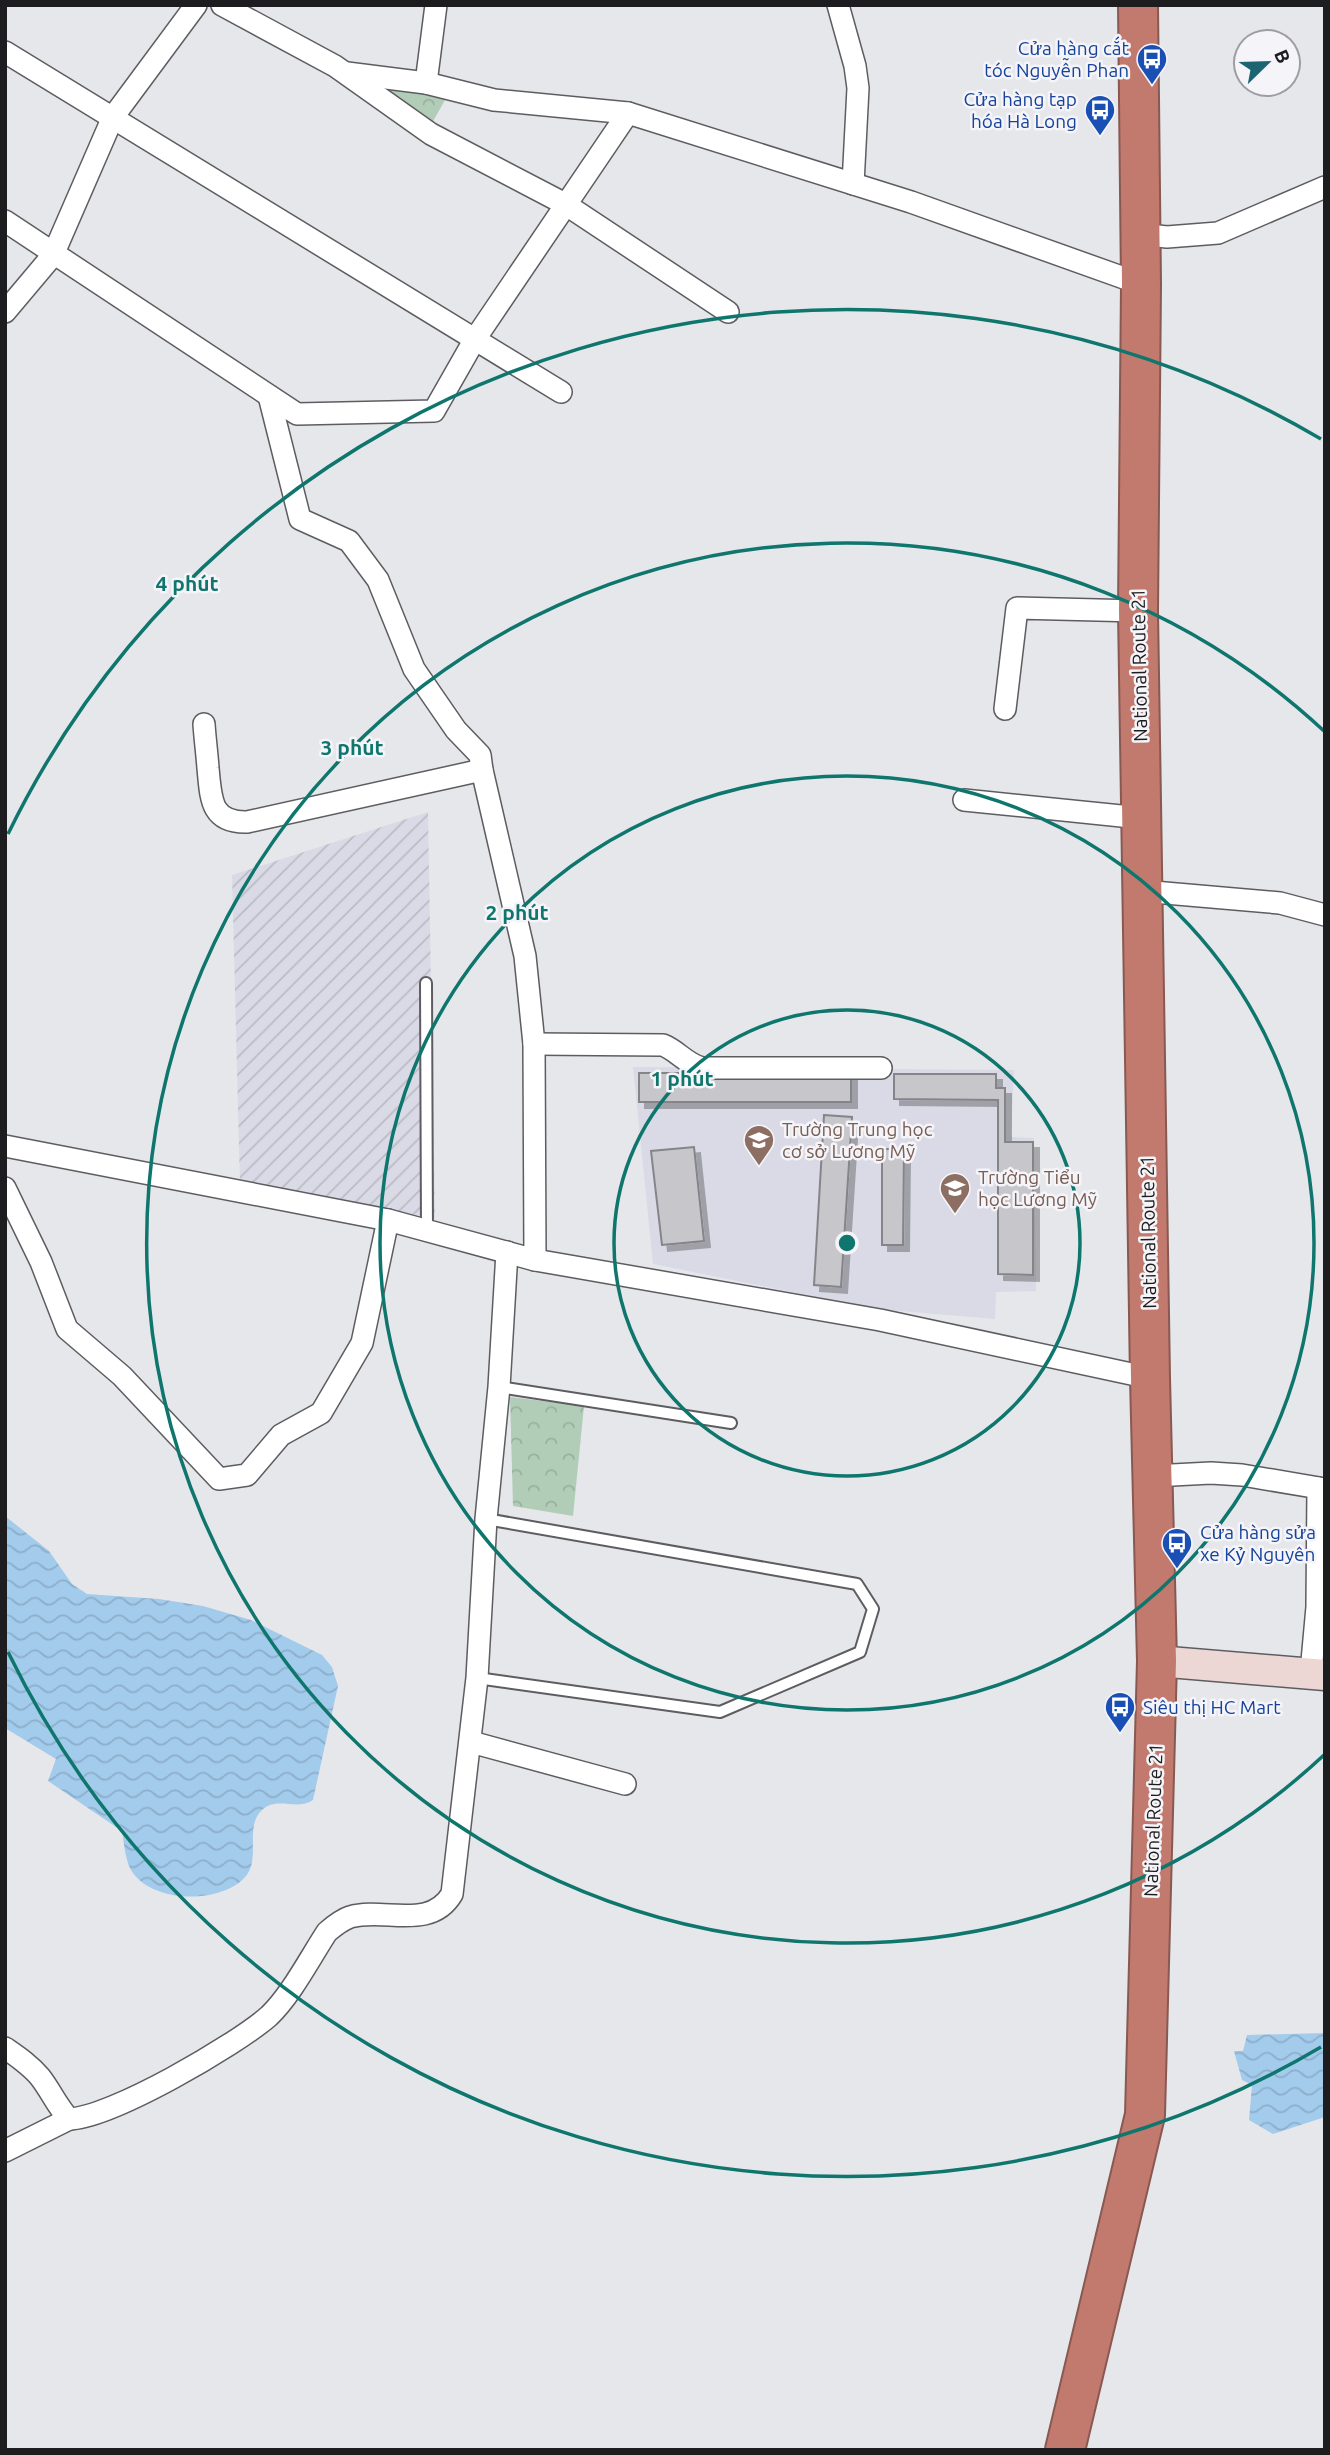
<svg xmlns="http://www.w3.org/2000/svg" width="1330" height="2455" font-family="Ubuntu,sans-serif">
	<style>
		.built { fill: #dadae6 }
		.industrial { fill: url(#industrial-furrows) }
		.park { fill: url(#park-crowns) }
		.water { fill: url(#water-waves) }
		.building { fill: #c6c6cb; stroke: #858589; stroke-width: 2; filter: url(#shadow) }
		.lines { fill: none; stroke-linecap: round; stroke-linejoin: round }
		.lane-casing { stroke: #5d5d61; stroke-width: 14 }
		.street-casing { stroke: #5d5d61; stroke-width: 24 }
		.secondary-casing { stroke: #5d5d61; stroke-width: 33 }
		.highway-casing { stroke: #885952; stroke-width: 42 }
		.lane { stroke: #fff; stroke-width: 10 }
		.street { stroke: #fff; stroke-width: 21 }
		.secondary { stroke: #edd7d4; stroke-width: 30 }
		.highway { stroke: #c27a6e; stroke-width: 38 }
		.ring { fill: none; stroke: #0f766e; stroke-width: 3.5 }
		.labels { text-anchor: middle; dominant-baseline: central; stroke-width: 5; stroke-linejoin: round; paint-order: stroke }
		.transit-label { font-size: 19px; fill: #164399; stroke: #f4f4f9; text-anchor: end }
		.street-label { font-size: 19px; fill: #1d1d1f; stroke: #f4f4f9 }
		.education-label { font-size: 19px; fill: #785e54; stroke: #f4f4f9; text-anchor: start }
		.centre { fill: #0f766e; stroke: #f4f4f9; stroke-width: 3.5 }
		.ring-label { font-size: 21px; text-anchor: middle; font-weight: bold; fill: #0f766e; stroke: #f4f4f9; stroke-width: 5; stroke-linejoin: round; paint-order: stroke }
	</style>
	<defs>
		<pattern id="industrial-furrows" width="10" height="10" patternUnits="userSpaceOnUse" patternTransform="scale(1.75)"><rect width="10" height="10" fill="#dadae6"/><path d="M-1 1l2-2M0 10L10 0M9 11l2-2" fill="none" stroke="#bbbbc5"/></pattern>
		<pattern id="park-crowns" width="20" height="18" patternUnits="userSpaceOnUse" patternTransform="scale(1.75)"><rect width="20" height="18" fill="#b1cdb7"/><path d="M2 6a3 3 0 1 1 6 0M12 15a3 3 0 1 1 6 0" fill="none" stroke="#98b09d"/></pattern>
		<pattern id="water-waves" width="16" height="10" patternUnits="userSpaceOnUse" patternTransform="scale(1.75)"><rect width="16" height="10" fill="#a3cbec"/><path d="M0 5q4-4 8 0t8 0" fill="none" stroke="#8caeca"/></pattern>
		<filter id="shadow"><feDropShadow dx="6" dy="6" stdDeviation="0" flood-color="#0004"/></filter>
	</defs>
	<rect width="100%" height="100%" fill="#e6e7eb"/>
	<polygon class="built" points="633,1067 1014,1070 1011,1137 1034,1138 1036,1291 996,1292 995,1319 876,1309 653,1264"/>
	<polygon class="industrial" points="428,812 435,1218 240,1185 232,875"/>
	<g class="park">
		<polygon points="377,82 445,100 432,123 380,92"/>
		<polygon points="510,1397 584,1406 573,1516 513,1506"/>
	</g>
	<g class="water">
		<path d="M5 1516 49 1551 72 1584 87 1594 159 1599 203 1606 251 1620 322 1655 332 1667 338 1686 313 1800C297 1811 277 1796 262 1810 244 1827 261 1857 246 1876 222 1905 148 1904 130 1868 125 1857 124 1843 122 1831L48 1781 56 1759 5 1728Z"/>
		<polygon points="1325,2033 1325,2117 1273,2134 1249,2120 1252,2085 1242,2080 1234,2051 1243,2051 1247,2035"/>
	</g>
	<g class="building">
		<rect x="639" y="1073" width="212" height="29"/>
		<polygon points="894,1074 996,1074 996,1088 1005,1088 1005,1142 1033,1142 1033,1275 998,1274 998,1100 894,1099"/>
		<polygon points="824,1115 852,1117 841,1287 814,1285"/>
		<polygon points="694,1147 704,1241 662,1245 651,1151"/>
		<polygon points="882,1149 904,1149 903,1245 882,1245"/>
	</g>
	<g class="lines">
		<g class="lane-casing">
			<g id="lane">
				<polyline points="426,983 427,1232"/>
				<polyline points="499,1387 731,1423"/>
				<polyline points="477,1678 720,1712 860,1652 873,1609 857,1584 486,1519"/>
			</g>
		</g>
		<g class="street-casing">
			<g id="street">
				<polyline points="222,5 335,66 431,134 565,204 728,312"/>
				<polyline points="838,5 855,66 858,88 853,184"/>
				<polyline points="5,52 561,392"/>
				<polyline points="347,73 426,83 494,100 628,113 911,202 1141,284"/>
				<polyline points="426,83 436,5"/>
				<polyline points="5,221 297,414 434,411 475,339 628,113"/>
				<polyline points="1139,234 1167,237 1218,233 1325,187"/>
				<polyline points="5,312 53,255 113,117 196,5"/>
				<polyline points="269,396 300,519 349,541 378,580 414,669 456,730 480,755 482,770 525,956 534,1044 535,1260"/>
				<polyline points="1005,709 1017,608 1138,611"/>
				<path d="M204 724C205 739 207 754 208 768 211 798 210 823 247 822L482 770"/>
				<polyline points="964,800 1141,818"/>
				<polyline points="1142,891 1280,903 1325,915"/>
				<path d="M534 1044 663 1045C678 1051 686 1064 702 1068H881"/>
				<polyline points="5,1146 388,1220 535,1260 880,1320 1150,1378"/>
				<polyline points="5,1188 41,1262 67,1329 122,1376 219,1479 247,1475 281,1435 321,1413 362,1343 388,1220"/>
				<polyline points="1153,1476 1211,1473 1242,1475 1325,1489"/>
				<polyline points="1311,1672 1317,1607 1318,1488"/>
				<polyline points="471,1742 625,1784"/>
				<path d="M5 2048C18 2057 30 2065 40 2077 51 2091 57 2106 69 2119 111 2118 236 2045 269 2016 291 1995 310 1958 327 1932 334 1926 341 1920 350 1917 384 1907 430 1931 452 1894L477 1678 486 1519 499 1387 507 1252"/>
				<polyline points="5,2151 69,2119"/>
			</g>
		</g>
		<g class="secondary-casing">
			<polyline id="secondary" points="1157,1661 1325,1675"/>
		</g>
		<g class="highway-casing">
			<polyline id="highway" points="1065,2450 1145,2115 1157,1661 1150,1378 1138,611 1141,284 1138,5"/>
		</g>
		<use href="#lane" class="lane"/>
		<use href="#street" class="street"/>
		<use href="#secondary" class="secondary"/>
		<use href="#highway" class="highway"/>
	</g>
	<g class="ring">
		<circle cx="847" cy="1243" r="233"/>
		<circle cx="847" cy="1243" r="467"/>
		<path d="M1324 1755A700 700 0 1 1 1324 731"/>
		<path d="M1321 2047A933 933 0 0 1 8 1652M8 834A933 933 0 0 1 1321 439"/>
	</g>
	<defs>
		<g id="bus-pin" transform="scale(1.575)"><path d="M0 17L-7.5 6A9.5 9.5 0 1 1 7.5 6Z" fill="#1a4fb4" stroke="#f4f4f9"/><path d="M-5-6H5V4H4V6H2V4H-2V6H-4V4H-5ZM-3.5-4V0h7V-4ZM-3.5 1.2v1.5H-2V1.2ZM2 1.2v1.5H3.5V1.2Z" fill="#fff"/></g>
		<g id="school-pin" transform="scale(1.575)"><path d="M0 17L-7.5 6A9.5 9.5 0 1 1 7.5 6Z" fill="#8d6e63" stroke="#f4f4f9"/><path d="M0-5L7-2L0 1L-7-2ZM-4 1L0 2.5L4 1V4Q0 6-4 4Z" fill="#fff"/></g>
	</defs>
	<g fill-rule="evenodd">
		<use href="#bus-pin" x="1152" y="59"/>
		<use href="#bus-pin" x="1100" y="110"/>
		<use href="#school-pin" x="759" y="1140"/>
		<use href="#school-pin" x="955" y="1188"/>
		<use href="#bus-pin" x="1177" y="1543"/>
		<use href="#bus-pin" x="1120" y="1707"/>
	</g>
	<g class="labels">
		<g class="transit-label">
			<text x="1129" y="48">Cửa hàng cắt<tspan x="1129" dy="22">tóc Nguyễn Phan</tspan></text>
			<text x="1077" y="99">Cửa hàng tạp<tspan x="1077" dy="22">hóa Hà Long</tspan></text>
			<text x="1200" y="1532" text-anchor="start">Cửa hàng sửa<tspan x="1200" dy="22">xe Kỷ Nguyên</tspan></text>
			<text x="1143" y="1707" text-anchor="start">Siêu thị HC Mart</text>
		</g>
		<g class="street-label">
			<text transform="translate(1139 665) rotate(-91)">National Route 21</text>
			<text transform="translate(1148 1232) rotate(-91)">National Route 21</text>
			<text transform="translate(1153 1820) rotate(-88)">National Route 21</text>
		</g>
		<g class="education-label">
			<text x="782" y="1129">Trường Trung học<tspan x="782" dy="22">cơ sở Lương Mỹ</tspan></text>
			<text x="978" y="1177">Trường Tiểu<tspan x="978" dy="22">học Lương Mỹ</tspan></text>
		</g>
	</g>
	<circle cx="847" cy="1243" r="10" class="centre"/>
	<g class="ring-label">
		<text x="187" y="591">4 phút</text>
		<text x="352" y="755">3 phút</text>
		<text x="517" y="920">2 phút</text>
		<text x="682" y="1086">1 phút</text>
	</g>
	<rect width="1330" height="2455" fill="none" stroke="#1d1d1f" stroke-width="14"/>
	<g transform="translate(1267 63) rotate(67)"><circle r="33" fill="#f4f4f9" stroke="#9e9ea2" stroke-width="2"/>
	<path d="M0-5L12 26L0 18L-12 26Z" fill="#1c6472"/>
	<text y="-10" font-size="19" font-weight="bold" text-anchor="middle" fill="#1d1d1f">B</text>
	</g>
</svg>
